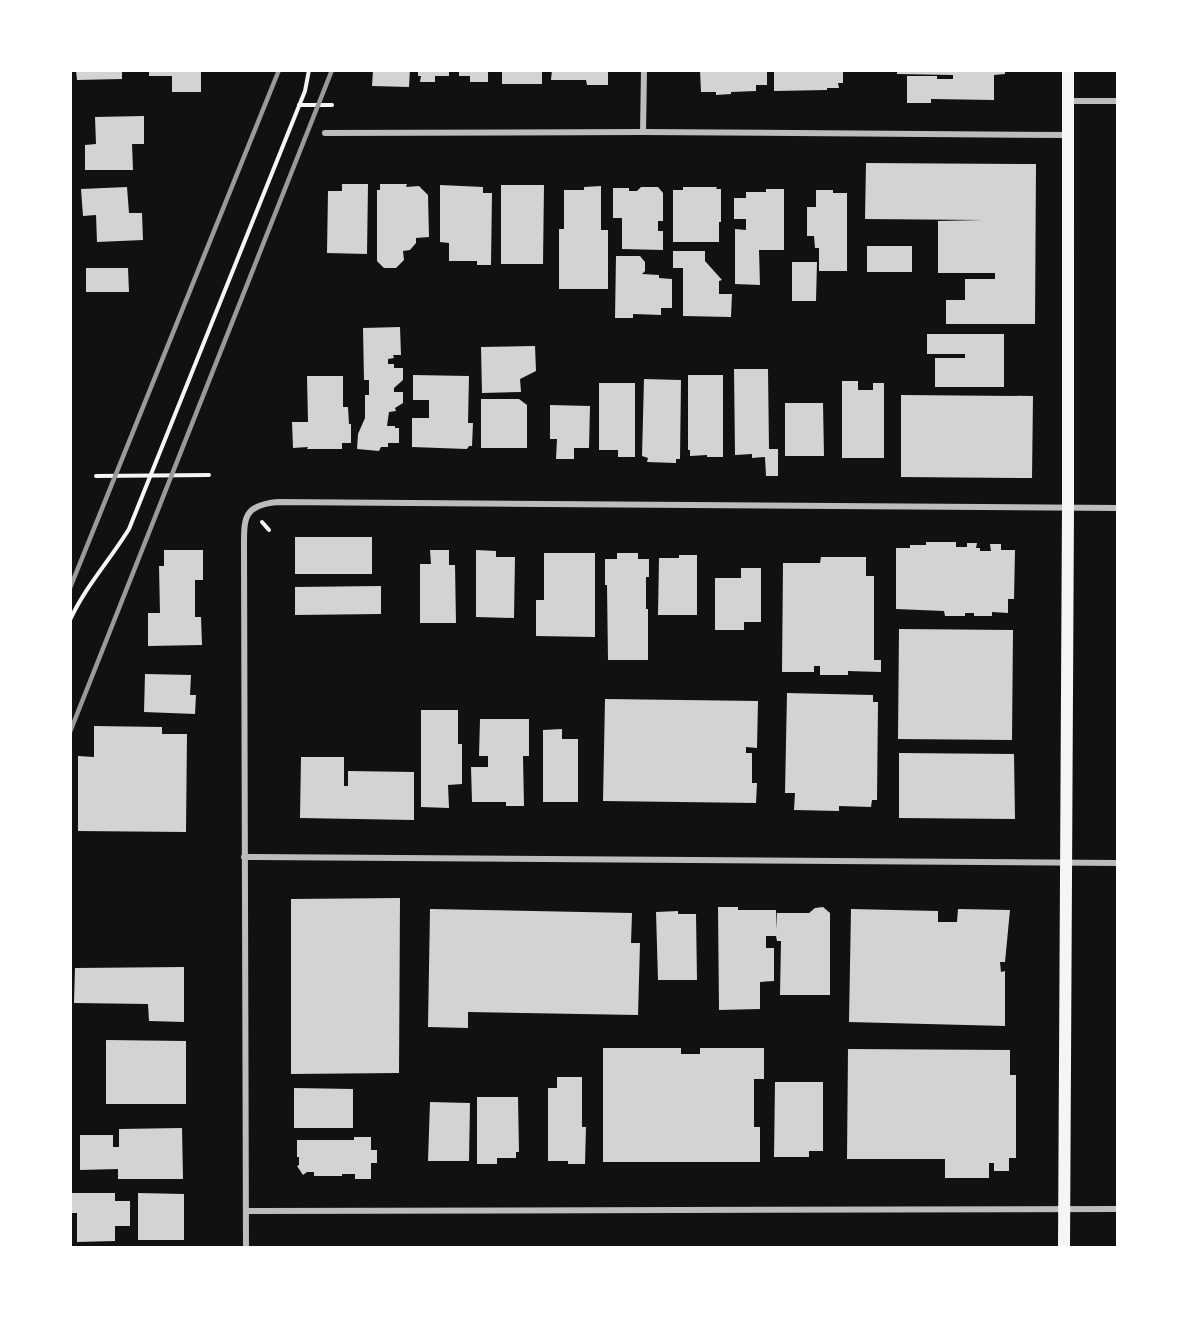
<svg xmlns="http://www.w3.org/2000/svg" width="1188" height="1318" font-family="'Open Sans',sans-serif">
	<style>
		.building { fill: #d3d3d3 }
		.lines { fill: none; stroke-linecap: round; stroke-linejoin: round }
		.path { stroke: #f5f5f5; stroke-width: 4 }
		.minor { stroke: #bcbcbc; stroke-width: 6 }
		.secondary { stroke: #f5f5f5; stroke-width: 12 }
		.rail { stroke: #9a9a9a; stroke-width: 4.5 }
	</style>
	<rect width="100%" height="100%" fill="#111"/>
	<g class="building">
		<polygon points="76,70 122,70 122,79 77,80"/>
		<polygon points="149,70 201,70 201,92 172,92 172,76 149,76"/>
		<polygon points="373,70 410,70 409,87 372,86"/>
		<polygon points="418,70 449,70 449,76 435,76 435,82 420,82 421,76 418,76"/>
		<polygon points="459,70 488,70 488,82 470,82 470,76 459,76"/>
		<rect x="502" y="70" width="40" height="14"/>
		<polygon points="552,70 608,70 608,85 587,85 586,80 551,80"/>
		<polygon points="700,70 767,70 767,85 756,85 756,91 731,92 731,94 716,95 716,92 701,92"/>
		<polygon points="774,70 843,70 843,83 838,83 839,88 827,88 827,90 774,91"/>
		<polygon points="897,70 1005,70 1005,74 994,75 994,100 931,99 931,103 907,103 907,76 937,76 937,79 953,79 953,75 897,74"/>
		<polygon points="144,116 144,144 132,144 133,170 85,170 85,145 96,144 95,117"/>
		<polygon points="866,163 1036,164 1035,324 946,324 946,300 965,300 965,279 995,279 995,273 938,273 938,221 984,220 865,219"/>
		<polygon points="342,184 368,184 367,254 327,253 328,191 342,191"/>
		<polygon points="380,184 407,184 406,187 419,186 428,195 429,237 416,238 416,243 410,250 403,251 404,260 396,268 384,268 377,261 377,190 380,190"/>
		<polygon points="440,185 483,187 483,193 492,193 491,265 477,265 477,261 449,261 449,243 440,242"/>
		<polygon points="501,185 544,185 543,264 501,264"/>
		<polygon points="601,186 601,230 608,230 608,289 559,289 559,229 564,229 564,190 584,190 584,187"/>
		<polygon points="127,187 129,213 142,213 143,240 97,242 96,215 83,216 81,189"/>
		<polygon points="641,187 658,187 663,193 663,221 658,221 658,231 663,231 663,250 622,249 622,218 613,218 613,188 629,188 629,191 637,191"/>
		<polygon points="683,187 717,187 716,189 721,189 721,222 719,222 719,242 673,242 673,190 683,190"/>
		<polygon points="766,189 784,189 784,250 759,250 760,285 735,284 735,229 746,230 746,219 734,219 734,198 746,198 746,192 766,192"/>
		<polygon points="816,190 833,190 833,193 847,193 847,271 819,271 819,248 815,248 814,236 807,236 807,207 816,207"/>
		<rect x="867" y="246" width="45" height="26"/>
		<polygon points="673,251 705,251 705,261 722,280 719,281 719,294 732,294 731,317 683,316 683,268 673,268"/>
		<polygon points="616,256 640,256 645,262 645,271 642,274 659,275 659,278 672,279 672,308 661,308 661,315 633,314 633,318 615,318"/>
		<polygon points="792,262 817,262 816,301 792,301"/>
		<polygon points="86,268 128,268 129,292 86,292"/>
		<polygon points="400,327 401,355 393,355 394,358 388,359 388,364 394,364 394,368 403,368 403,380 394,388 394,392 403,392 403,403 395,408 396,411 389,412 387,426 395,426 395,428 399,428 399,443 388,443 388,447 381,447 379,451 357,449 358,434 365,418 365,395 369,395 369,380 364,380 363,328"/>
		<polygon points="927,334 1004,334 1004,387 935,387 935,358 965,358 965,354 927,354"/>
		<polygon points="535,346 536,371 520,379 521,392 482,393 481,347"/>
		<polygon points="734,369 768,369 769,449 778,449 778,476 766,476 765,457 752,458 752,454 735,455"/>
		<polygon points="413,375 469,376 468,423 473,423 472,446 469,446 467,449 412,447 412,418 429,418 429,400 413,400"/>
		<polygon points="688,375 723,375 723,457 707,457 707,455 690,456 690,450 688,450"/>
		<polygon points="307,376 343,376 343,407 348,407 349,424 351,424 351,443 342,443 342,449 307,449 308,447 293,448 292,422 308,422"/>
		<polygon points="644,379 681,380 680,459 676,459 676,463 647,462 648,458 642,456"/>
		<polygon points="842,381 858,381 858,390 873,390 873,383 884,383 884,458 842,458"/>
		<polygon points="599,383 635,383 635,457 618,457 618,450 599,450"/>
		<polygon points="901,395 1033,396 1032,478 901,477"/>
		<polygon points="481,399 519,399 527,405 527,448 481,448"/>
		<polygon points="785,403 823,403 824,456 785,456"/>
		<polygon points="550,405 590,406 589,448 574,448 574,459 556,459 557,439 550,439"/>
		<rect x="295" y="537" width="77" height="37"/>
		<polygon points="926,542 956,542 956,547 967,547 967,543 977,543 976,548 980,548 980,551 991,551 990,544 1001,544 1001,550 1015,550 1014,599 1008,599 1008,613 992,612 992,616 974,616 974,613 965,613 965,616 945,616 944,611 896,609 896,548 910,548 910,545 926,545"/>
		<polygon points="164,550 203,550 203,580 195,580 195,617 201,617 202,645 148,646 148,613 160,613 159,566 164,566"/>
		<polygon points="430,550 449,550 449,565 455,565 456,623 420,623 420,564 431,564"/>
		<polygon points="476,550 496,551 496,557 515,557 514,618 476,617"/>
		<polygon points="544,553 595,553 595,637 536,636 536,600 544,600"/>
		<polygon points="617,553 638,553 638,559 649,559 649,577 646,577 646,609 648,609 648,660 608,660 607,585 605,585 605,559 617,559"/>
		<polygon points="679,555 697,555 697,615 658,615 659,558 679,558"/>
		<polygon points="821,557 866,557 866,576 874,576 874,660 881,660 881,672 848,671 848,675 820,675 820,666 814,666 814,672 782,672 783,563 820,563"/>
		<polygon points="741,568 761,568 761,622 744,622 744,630 715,630 715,578 741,578"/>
		<polygon points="381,586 381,614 295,615 295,587"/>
		<polygon points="899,629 1013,630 1012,740 898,739"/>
		<polygon points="145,674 191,675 190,695 196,695 195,714 144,712"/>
		<polygon points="787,693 873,695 873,702 878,702 877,800 872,800 871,807 839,806 839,811 794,810 795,793 785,793"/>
		<polygon points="605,699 758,701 757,748 746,747 746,753 752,753 752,783 757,783 756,803 603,801"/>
		<polygon points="421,710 458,710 458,744 462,744 462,784 448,785 449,808 421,807"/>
		<polygon points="480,719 529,719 529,756 523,756 524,806 506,806 506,802 472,802 471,767 488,767 488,756 479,756"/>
		<polygon points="94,726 162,727 162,734 187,734 186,832 78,831 78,756 94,757"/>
		<polygon points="562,729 562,739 578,739 578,802 543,802 543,730"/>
		<polygon points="899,753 1014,754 1015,819 899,818"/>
		<polygon points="301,757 344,757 344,786 348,786 348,771 414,772 414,820 300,818"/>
		<polygon points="400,898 399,1073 291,1074 291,899"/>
		<polygon points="718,907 738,907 738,910 776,910 777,930 777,913 809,913 815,908 823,907 830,913 830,995 780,995 781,941 777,941 776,936 766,936 766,948 774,948 774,981 760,982 760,1009 719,1010"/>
		<polygon points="430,909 632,913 631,943 640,943 638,1015 468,1012 468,1028 428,1027"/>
		<polygon points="851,909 938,911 938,922 957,922 958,909 1010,910 1005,962 1000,962 1001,972 1005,971 1005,1026 849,1022"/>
		<polygon points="678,911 678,914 696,914 697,980 658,980 656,912"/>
		<polygon points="184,967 184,1022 149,1021 148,1004 74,1003 75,968"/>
		<polygon points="106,1040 186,1041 186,1104 106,1104"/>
		<polygon points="603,1048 681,1048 681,1054 700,1054 700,1048 764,1048 764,1079 754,1079 754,1127 760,1127 760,1162 603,1162"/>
		<polygon points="848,1049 1010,1050 1010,1075 1016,1075 1016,1158 1009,1158 1009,1171 994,1171 994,1163 989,1163 989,1178 945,1178 945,1159 847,1159"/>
		<polygon points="557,1077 582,1077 582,1127 586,1127 585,1164 568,1164 568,1161 548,1161 548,1088 557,1088"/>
		<polygon points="775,1082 823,1082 823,1151 809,1151 809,1157 774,1157"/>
		<polygon points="294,1088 353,1089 353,1128 294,1128"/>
		<polygon points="477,1097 518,1097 519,1152 516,1152 516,1158 497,1158 497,1164 477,1164"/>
		<polygon points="430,1102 470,1103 469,1161 428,1161"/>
		<polygon points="182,1128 183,1179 118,1179 118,1169 80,1170 80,1135 113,1135 113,1147 119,1147 119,1129"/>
		<polygon points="354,1137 371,1137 371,1150 377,1150 377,1163 371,1163 371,1179 355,1179 355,1174 342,1174 342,1176 314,1176 314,1172 307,1172 303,1175 297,1166 299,1165 299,1157 297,1157 297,1140 354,1140"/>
		<polygon points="70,1193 115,1193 115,1201 130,1201 130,1226 115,1226 115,1241 77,1242 77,1213 70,1213"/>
		<polygon points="138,1193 184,1194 184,1240 138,1240"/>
	</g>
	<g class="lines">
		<g class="path">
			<polyline points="299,105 332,105"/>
			<polyline points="96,476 209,475"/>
			<polyline points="262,522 269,530"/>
			<path d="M70 620C85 587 110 560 129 529L305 91 309 70"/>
		</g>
		<g class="minor">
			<polyline points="1068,101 1118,101"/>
			<polyline points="643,132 644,70"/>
			<polyline points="325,133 643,132 1068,135"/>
			<polyline points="244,857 1118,863"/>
			<polyline points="246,1211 1118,1209"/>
			<path d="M246 1248 244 548C244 518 243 505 278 502L1118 508"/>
		</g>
		<polyline class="secondary" points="1064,1248 1068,508 1068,70"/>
		<g class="rail">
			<polyline points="70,588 279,70"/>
			<polyline points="70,732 332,70"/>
		</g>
	</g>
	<rect width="1188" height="1318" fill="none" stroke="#ffffff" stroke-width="144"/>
</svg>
